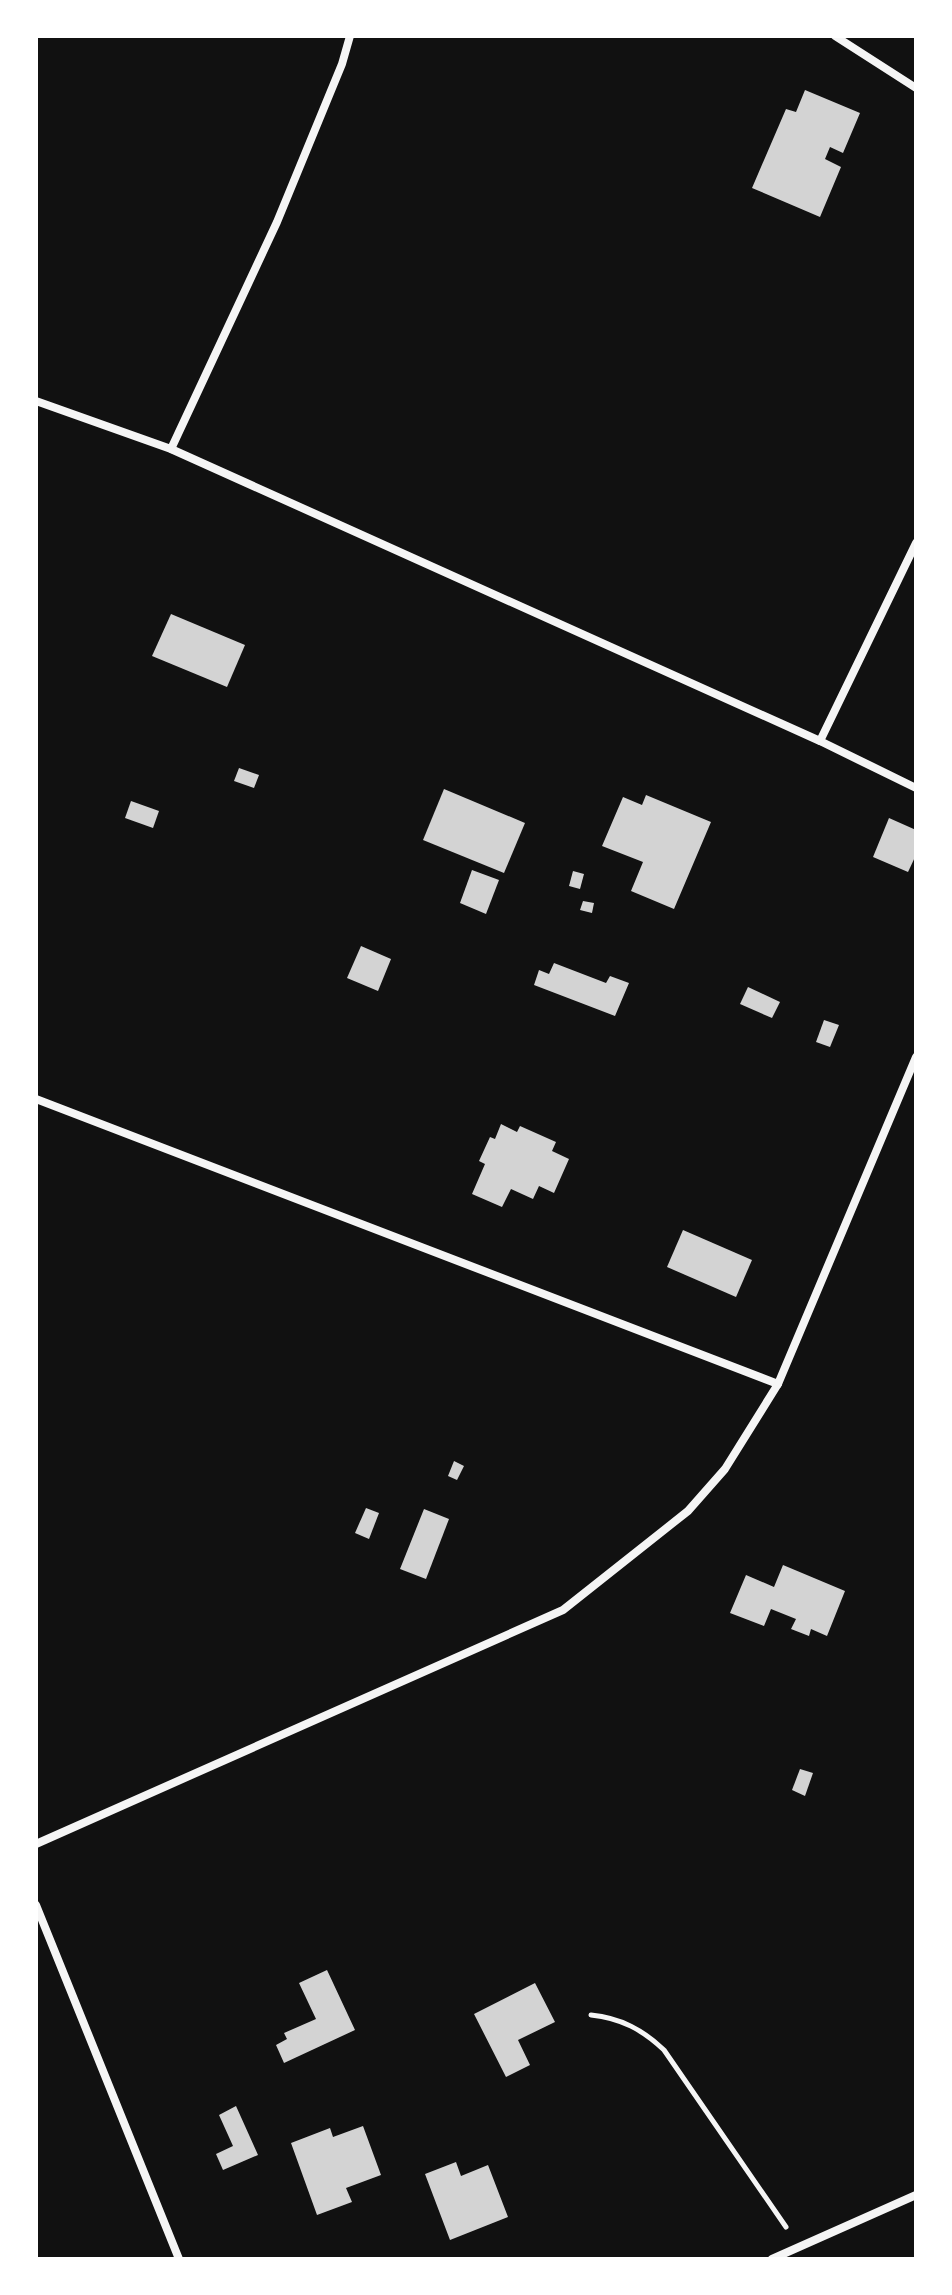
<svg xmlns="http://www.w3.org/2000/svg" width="952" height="2295" font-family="'Exo 2',sans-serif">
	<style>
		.building { fill: #d3d3d3 }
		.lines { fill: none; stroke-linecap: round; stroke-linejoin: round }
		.path { stroke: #f5f5f5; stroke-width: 5 }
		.minor { stroke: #f5f5f5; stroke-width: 8 }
	</style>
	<rect width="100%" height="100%" fill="#111"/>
	<g class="building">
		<polygon points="805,90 860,113 843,153 830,147 825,159 841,167 820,217 752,188 786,109 796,112"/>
		<polygon points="171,614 245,645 227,687 152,656"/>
		<polygon points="239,768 259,775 254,788 234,781"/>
		<polygon points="444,789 525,823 504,873 423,840"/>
		<polygon points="646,795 711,822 674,909 631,891 643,862 602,846 623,797 642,805"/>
		<polygon points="131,801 159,811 153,828 125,818"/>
		<polygon points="889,818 916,830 916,855 908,872 873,857"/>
		<polygon points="472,870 499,880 486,914 460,903"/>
		<polygon points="573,871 584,874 580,889 569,886"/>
		<polygon points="583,901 594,903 592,913 580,910"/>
		<polygon points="361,946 391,959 378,991 347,978"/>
		<polygon points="554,963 606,983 610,976 629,983 615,1016 534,985 539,970 549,974"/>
		<polygon points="748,987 780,1002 772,1018 740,1004"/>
		<polygon points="824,1020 839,1025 830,1047 816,1042"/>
		<polygon points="501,1124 517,1132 520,1126 556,1142 552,1151 569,1159 554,1193 539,1186 533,1199 511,1189 502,1207 472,1194 485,1164 479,1161 490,1137 495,1139"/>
		<polygon points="683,1230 752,1260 736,1297 667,1267"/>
		<polygon points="454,1461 464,1466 457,1480 448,1476"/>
		<polygon points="366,1508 379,1513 369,1539 355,1533"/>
		<polygon points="424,1509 449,1519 426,1579 400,1569"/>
		<polygon points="783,1565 845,1591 827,1636 811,1629 809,1636 791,1629 796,1619 771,1609 764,1626 730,1613 746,1575 774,1587"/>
		<polygon points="800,1769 813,1773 805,1796 792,1790"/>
		<polygon points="327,1970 355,2030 284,2063 276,2045 287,2039 284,2033 316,2019 299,1983"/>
		<polygon points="535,1983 555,2022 518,2040 530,2065 506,2077 474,2014"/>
		<polygon points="236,2106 258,2155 223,2170 216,2154 233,2146 219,2115"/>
		<polygon points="363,2126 381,2175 346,2188 352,2202 317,2215 291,2143 330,2128 333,2137"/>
		<polygon points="456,2162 461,2176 488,2165 508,2217 450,2240 425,2174"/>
	</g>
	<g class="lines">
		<path class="path" d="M591 2015C621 2018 643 2030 664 2050L786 2227"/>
		<g class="minor">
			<polyline points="835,36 916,88"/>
			<polyline points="36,401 171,449 820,741 916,788"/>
			<polyline points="171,449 277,222 342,64 350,36"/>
			<polyline points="820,741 916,543"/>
			<polyline points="36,1099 778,1384"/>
			<polyline points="36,1844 563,1610 688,1511 725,1469 778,1384 916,1057"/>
			<polyline points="36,1905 179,2259"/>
			<polyline points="772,2259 916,2195"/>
		</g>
	</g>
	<rect width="952" height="2295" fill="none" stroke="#ffffff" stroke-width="76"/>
</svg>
